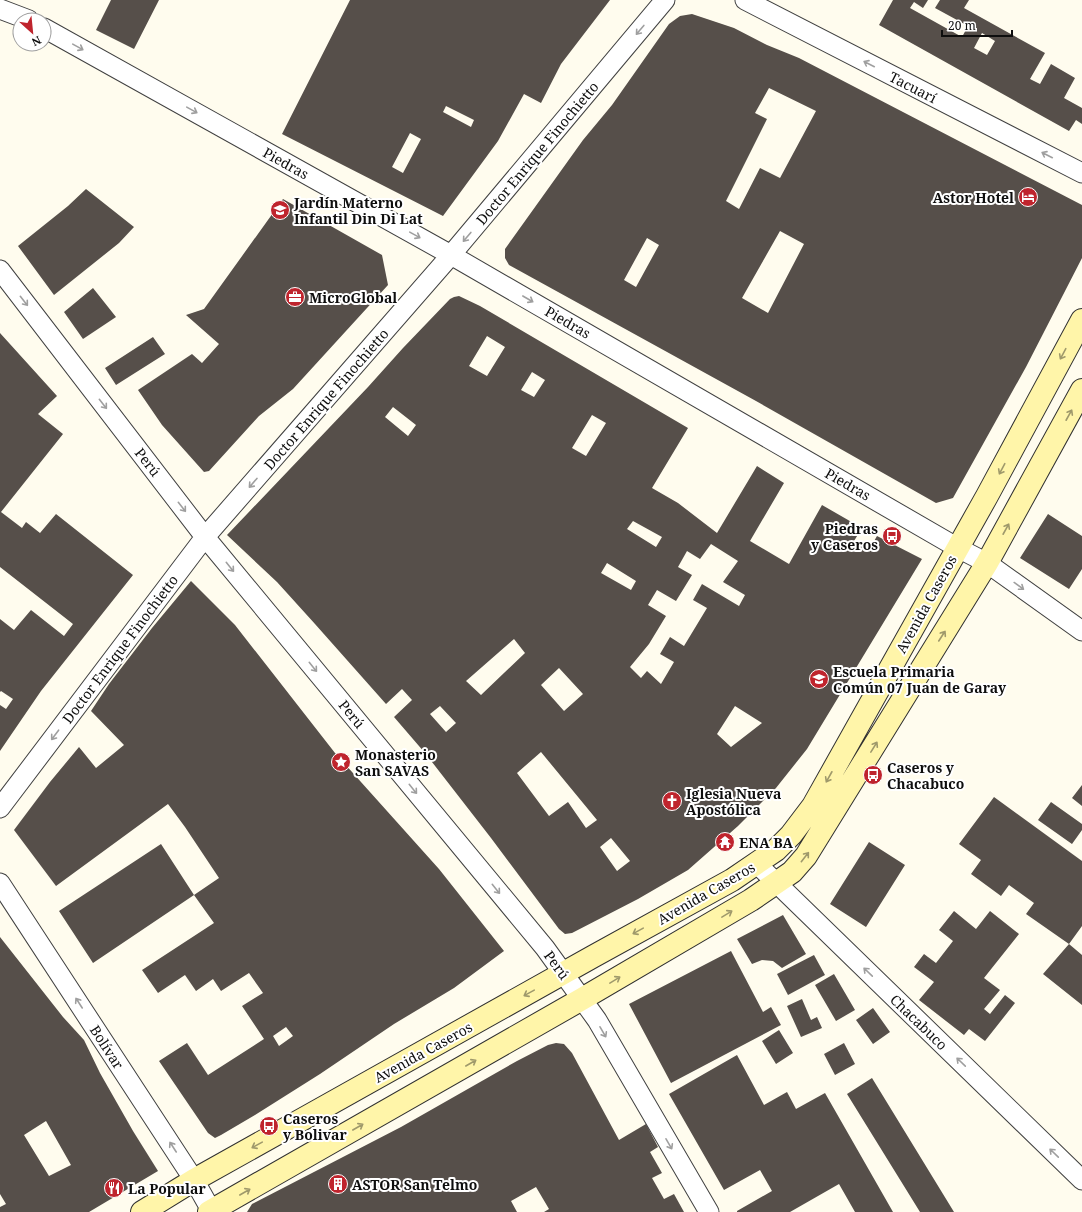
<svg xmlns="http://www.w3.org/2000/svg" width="1082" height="1212" font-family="'Noto Serif',serif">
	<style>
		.building { fill: #564f4a; fill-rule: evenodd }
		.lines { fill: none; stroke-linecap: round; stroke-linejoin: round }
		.street-casing { stroke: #414141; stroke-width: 21 }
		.secondary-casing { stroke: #303030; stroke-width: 24 }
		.street { stroke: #fff; stroke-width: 19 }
		.secondary { stroke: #fff5a9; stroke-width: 22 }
		.oneway { stroke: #9f9f9f }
		.oneway2 { stroke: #9f996b }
		.labels { text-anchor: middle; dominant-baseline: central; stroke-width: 4; stroke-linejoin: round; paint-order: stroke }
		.street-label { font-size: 14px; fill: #0e0e0e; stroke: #fff }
		.poi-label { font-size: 14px; font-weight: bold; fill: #0e0e0e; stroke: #fff; text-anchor: start }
	</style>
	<rect width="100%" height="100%" fill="#fffcee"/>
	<path class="building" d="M 111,0 L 159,0 L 134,49 L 96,30 Z
		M 350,0 L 610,0 L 561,64 L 541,103 L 524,94 L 498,141 L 443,216 L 282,134 ZM 446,106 L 474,120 L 471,127 L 443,112 ZM 410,133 L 421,139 L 403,173 L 392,167 Z
		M 893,0 L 928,0 L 923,8 L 914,2 L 910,8 L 962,37 L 968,26 L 935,8 L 940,0 L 969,0 L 964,8 L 1045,53 L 1030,79 L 1040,84 L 1051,64 L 1075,78 L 1064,98 L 1082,108 L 1082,124 L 1076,120 L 1069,131 L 879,25 ZM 982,33 L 995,41 L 987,55 L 974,48 Z
		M 692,14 L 734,28 L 767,45 L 799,58 L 1082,205 L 1082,258 L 1026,367 L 953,498 L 936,503 L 756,401 L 509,265 L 505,258 L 505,249 L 583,140 L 612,105 L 669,24 L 680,16 ZM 769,88 L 816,111 L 780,178 L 760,168 L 739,209 L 726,201 L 767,119 L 755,113 ZM 780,231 L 804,244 L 768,313 L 742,298 ZM 647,238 L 659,245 L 636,287 L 624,280 Z
		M 86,189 L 134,227 L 119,243 L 54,295 L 18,246 L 68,206 Z
		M 283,199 L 382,255 L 388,285 L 293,389 L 259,416 L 209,471 L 204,472 L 162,425 L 138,390 L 192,354 L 202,363 L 219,344 L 186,315 L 204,309 Z
		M 93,288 L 116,317 L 83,339 L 64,312 Z
		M 459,296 L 480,306 L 688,428 L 652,488 L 678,503 L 717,533 L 757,466 L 784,483 L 750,541 L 789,564 L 822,505 L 862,528 L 854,541 L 869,550 L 877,536 L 922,559 L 807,749 L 776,788 L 738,826 L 688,870 L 638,899 L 572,933 L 565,934 L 559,929 L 491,838 L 425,753 L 394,717 L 412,700 L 402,689 L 386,704 L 315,624 L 277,582 L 227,535 L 368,387 L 403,348 L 450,299 L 454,297 ZM 487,336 L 505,347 L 487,376 L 469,366 ZM 532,372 L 545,380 L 534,397 L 521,390 ZM 393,407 L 416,425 L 408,436 L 385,417 ZM 592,415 L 606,423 L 586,456 L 572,448 ZM 633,521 L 662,537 L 656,547 L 627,529 ZM 711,544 L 738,561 L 723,582 L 745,595 L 739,606 L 702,584 L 693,600 L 707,608 L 684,646 L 670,637 L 660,654 L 674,662 L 661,684 L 647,671 L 641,678 L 630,667 L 649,644 L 666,616 L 648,605 L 657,590 L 676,601 L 692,575 L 678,567 L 687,551 L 700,559 ZM 607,563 L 636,581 L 631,590 L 601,573 ZM 514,639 L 525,653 L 481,695 L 466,681 ZM 559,668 L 583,694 L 564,711 L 541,685 ZM 440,706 L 456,723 L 446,732 L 430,714 ZM 735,706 L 762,723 L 731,747 L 717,734 ZM 541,752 L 597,820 L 586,828 L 568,802 L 549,816 L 517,773 ZM 611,838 L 630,861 L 617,871 L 600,847 Z
		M 0,333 L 57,396 L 38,414 L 63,434 L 1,512 L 22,528 L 26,522 L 40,533 L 56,514 L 133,575 L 41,691 L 0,751 L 0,705 L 6,709 L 13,699 L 1,691 L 0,692 L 0,619 L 14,630 L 31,610 L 64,636 L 73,624 L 0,567 Z
		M 153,337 L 165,354 L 116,385 L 105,368 Z
		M 1048,514 L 1082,536 L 1082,569 L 1069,589 L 1020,558 Z
		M 191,581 L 235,625 L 335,753 L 439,869 L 504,951 L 454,988 L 394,1024 L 320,1074 L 255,1115 L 221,1135 L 215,1138 L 208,1133 L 159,1061 L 187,1043 L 208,1075 L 264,1039 L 242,1006 L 263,993 L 249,973 L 221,991 L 213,979 L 196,991 L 185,975 L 158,993 L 142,970 L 214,923 L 194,895 L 219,878 L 185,827 L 168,804 L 56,886 L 14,830 L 50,782 L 79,747 L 96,768 L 124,745 L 91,711 L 109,684 L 152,628 ZM 286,1027 L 293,1036 L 279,1046 L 273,1036 Z
		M 1082,785 L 1082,806 L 1072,798 Z
		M 994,797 L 1082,861 L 1082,926 L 1069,944 L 1026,914 L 1034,903 L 1009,885 L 1001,896 L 971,874 L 981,860 L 959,844 Z
		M 1051,802 L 1082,824 L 1082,830 L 1072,844 L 1038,820 Z
		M 869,842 L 905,865 L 866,927 L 830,904 Z
		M 161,844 L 194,895 L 93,963 L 59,911 Z
		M 954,911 L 976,929 L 990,911 L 1019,934 L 984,978 L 1000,990 L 984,1009 L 990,1014 L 1005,995 L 1015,1003 L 985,1041 L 969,1029 L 964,1035 L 919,1000 L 934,982 L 914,967 L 924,954 L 936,963 L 953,941 L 939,930 Z
		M 783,915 L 806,954 L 782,968 L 773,961 L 762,960 L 752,964 L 737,939 Z
		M 0,937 L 63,1017 L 84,1040 L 100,1073 L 133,1131 L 158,1171 L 89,1212 L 0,1212 L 0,1207 L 6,1204 L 0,1194 ZM 46,1121 L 71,1165 L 49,1176 L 24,1135 Z
		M 1069,944 L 1082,955 L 1082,1005 L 1043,974 Z
		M 731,951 L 763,1012 L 771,1007 L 781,1025 L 671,1083 L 629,1004 Z
		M 814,955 L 825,975 L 788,995 L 777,974 Z
		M 834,974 L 855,1010 L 836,1021 L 815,985 Z
		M 802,999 L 811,1020 L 817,1017 L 822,1028 L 801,1037 L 787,1006 Z
		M 873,1008 L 890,1032 L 873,1044 L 856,1020 Z
		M 779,1030 L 793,1053 L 776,1064 L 762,1041 Z
		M 556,1043 L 564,1044 L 572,1053 L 619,1140 L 646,1124 L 658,1147 L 650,1152 L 662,1173 L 652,1178 L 664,1199 L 674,1194 L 684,1212 L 544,1212 L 549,1209 L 536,1187 L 511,1201 L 517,1212 L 247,1212 L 252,1204 L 401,1127 L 517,1061 L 548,1045 Z
		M 844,1043 L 855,1064 L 835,1075 L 824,1054 Z
		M 737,1055 L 764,1105 L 787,1092 L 796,1109 L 825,1093 L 893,1212 L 855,1212 L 839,1184 L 790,1212 L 737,1212 L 737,1211 L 772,1191 L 760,1170 L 724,1190 L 669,1094 Z
		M 872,1078 L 954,1212 L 920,1212 L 847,1094 Z"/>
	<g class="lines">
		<g class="street-casing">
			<path id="street" d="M 745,0 L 1082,173
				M 0,9 L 29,20
				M 44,28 L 451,255 L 958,548 L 987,563 L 1082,631
				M 0,270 L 205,537 L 545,948 L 597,1020 L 709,1212
				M 0,808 L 205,537 L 451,255 L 665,0
				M 757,864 L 1082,1180
				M 0,883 L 194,1180 L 212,1212"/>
		</g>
		<g class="secondary-casing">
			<path id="secondary" d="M 142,1212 L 194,1180 L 594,956 L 732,880 L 776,850 L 791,835 L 813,806 L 987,496 L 1082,320
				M 209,1212 L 582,999 L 751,900 L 792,872 L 806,856 L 987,563 L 1082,390"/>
		</g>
		<use href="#street" class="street"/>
		<use href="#secondary" class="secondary"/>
	</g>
	<defs><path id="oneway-shaft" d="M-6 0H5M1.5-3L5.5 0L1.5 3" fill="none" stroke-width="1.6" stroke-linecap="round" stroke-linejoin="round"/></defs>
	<g class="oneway">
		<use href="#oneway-shaft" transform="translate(640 30) rotate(130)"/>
		<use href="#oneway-shaft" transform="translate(78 47) rotate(29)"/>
		<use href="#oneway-shaft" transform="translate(869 64) rotate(-153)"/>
		<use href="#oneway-shaft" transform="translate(192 110) rotate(29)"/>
		<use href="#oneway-shaft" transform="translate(1047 155) rotate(-153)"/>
		<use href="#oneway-shaft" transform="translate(415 235) rotate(29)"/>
		<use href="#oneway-shaft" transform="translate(467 237) rotate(130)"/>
		<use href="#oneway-shaft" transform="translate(528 299) rotate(30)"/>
		<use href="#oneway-shaft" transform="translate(24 301) rotate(52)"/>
		<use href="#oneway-shaft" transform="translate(103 404) rotate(52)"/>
		<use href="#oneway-shaft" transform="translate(253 483) rotate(131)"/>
		<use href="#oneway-shaft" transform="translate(182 507) rotate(52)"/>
		<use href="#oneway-shaft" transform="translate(230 567) rotate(51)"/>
		<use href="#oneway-shaft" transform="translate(1019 586) rotate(36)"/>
		<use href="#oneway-shaft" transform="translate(313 667) rotate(51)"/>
		<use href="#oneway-shaft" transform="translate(55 735) rotate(127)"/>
		<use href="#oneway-shaft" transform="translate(413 789) rotate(51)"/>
		<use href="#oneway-shaft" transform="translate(496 889) rotate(51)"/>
		<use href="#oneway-shaft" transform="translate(868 972) rotate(-136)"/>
		<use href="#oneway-shaft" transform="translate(79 1003) rotate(-123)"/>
		<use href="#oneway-shaft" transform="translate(603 1032) rotate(60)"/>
		<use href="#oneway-shaft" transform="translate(961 1062) rotate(-136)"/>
		<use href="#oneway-shaft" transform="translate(669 1144) rotate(60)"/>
		<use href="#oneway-shaft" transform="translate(173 1147) rotate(-123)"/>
		<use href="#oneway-shaft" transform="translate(1054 1153) rotate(-136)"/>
	</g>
	<g class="oneway2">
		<use href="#oneway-shaft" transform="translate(1063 354) rotate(118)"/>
		<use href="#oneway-shaft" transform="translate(1069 415) rotate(-61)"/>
		<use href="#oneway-shaft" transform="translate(1002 469) rotate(118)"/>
		<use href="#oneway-shaft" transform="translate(1006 529) rotate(-61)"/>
		<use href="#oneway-shaft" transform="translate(942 636) rotate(-57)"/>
		<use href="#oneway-shaft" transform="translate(874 747) rotate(-58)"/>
		<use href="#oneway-shaft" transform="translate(829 777) rotate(119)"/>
		<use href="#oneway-shaft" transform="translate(805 857) rotate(-52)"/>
		<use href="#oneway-shaft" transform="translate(727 914) rotate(-31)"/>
		<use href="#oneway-shaft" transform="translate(638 931) rotate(151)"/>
		<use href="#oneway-shaft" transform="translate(615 980) rotate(-31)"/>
		<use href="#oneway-shaft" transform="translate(529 993) rotate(151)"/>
		<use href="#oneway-shaft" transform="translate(471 1063) rotate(-30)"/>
		<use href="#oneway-shaft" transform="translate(358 1127) rotate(-30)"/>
		<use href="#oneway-shaft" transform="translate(257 1145) rotate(151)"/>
		<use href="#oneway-shaft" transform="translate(245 1192) rotate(-30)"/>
	</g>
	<defs>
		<g id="hotel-disc" transform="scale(1)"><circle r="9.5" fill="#bf242d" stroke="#fff"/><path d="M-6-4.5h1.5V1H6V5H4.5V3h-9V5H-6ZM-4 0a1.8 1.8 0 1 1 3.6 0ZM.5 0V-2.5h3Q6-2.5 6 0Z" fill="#fff"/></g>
		<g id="school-disc" transform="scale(1)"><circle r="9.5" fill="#bf242d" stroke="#fff"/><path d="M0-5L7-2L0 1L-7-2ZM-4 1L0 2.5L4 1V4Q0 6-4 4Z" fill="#fff"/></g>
		<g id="office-disc" transform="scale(1)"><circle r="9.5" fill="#bf242d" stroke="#fff"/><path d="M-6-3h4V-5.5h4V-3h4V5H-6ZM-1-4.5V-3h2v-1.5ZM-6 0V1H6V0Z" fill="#fff"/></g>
		<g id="bus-disc" transform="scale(1)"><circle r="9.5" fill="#bf242d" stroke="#fff"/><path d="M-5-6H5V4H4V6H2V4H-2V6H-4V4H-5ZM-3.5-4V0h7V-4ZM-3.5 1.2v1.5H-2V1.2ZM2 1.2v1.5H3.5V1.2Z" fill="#fff"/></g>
		<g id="sight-disc" transform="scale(1)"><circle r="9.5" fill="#bf242d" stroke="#fff"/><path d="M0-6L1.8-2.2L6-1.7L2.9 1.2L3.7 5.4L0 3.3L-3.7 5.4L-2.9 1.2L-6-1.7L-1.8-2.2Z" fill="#fff"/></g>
		<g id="church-disc" transform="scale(1)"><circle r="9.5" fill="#bf242d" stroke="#fff"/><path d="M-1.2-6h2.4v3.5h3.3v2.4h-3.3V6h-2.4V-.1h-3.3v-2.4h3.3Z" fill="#fff"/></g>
		<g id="temple-disc" transform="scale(1)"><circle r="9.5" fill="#bf242d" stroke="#fff"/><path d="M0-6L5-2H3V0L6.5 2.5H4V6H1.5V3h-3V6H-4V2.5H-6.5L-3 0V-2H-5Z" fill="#fff"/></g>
		<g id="building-disc" transform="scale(1)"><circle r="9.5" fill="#bf242d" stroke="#fff"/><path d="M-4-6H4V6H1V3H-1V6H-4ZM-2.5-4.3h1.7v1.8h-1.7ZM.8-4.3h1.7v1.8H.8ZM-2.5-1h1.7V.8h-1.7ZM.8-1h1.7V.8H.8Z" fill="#fff"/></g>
		<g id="restaurant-disc" transform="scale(1)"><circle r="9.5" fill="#bf242d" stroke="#fff"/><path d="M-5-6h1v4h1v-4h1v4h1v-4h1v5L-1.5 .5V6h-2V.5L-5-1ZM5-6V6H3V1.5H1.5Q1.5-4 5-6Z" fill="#fff"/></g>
	</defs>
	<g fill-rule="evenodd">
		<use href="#hotel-disc" x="1028" y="197"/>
		<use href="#school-disc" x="280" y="210"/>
		<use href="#office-disc" x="295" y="297"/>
		<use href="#bus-disc" x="892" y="536"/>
		<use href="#school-disc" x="819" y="679"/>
		<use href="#sight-disc" x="341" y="762"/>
		<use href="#bus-disc" x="873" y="775"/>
		<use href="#church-disc" x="672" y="801"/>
		<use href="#temple-disc" x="725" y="842"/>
		<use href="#bus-disc" x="269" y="1126"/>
		<use href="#building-disc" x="338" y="1184"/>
		<use href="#restaurant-disc" x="114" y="1188"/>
	</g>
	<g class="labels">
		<g class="street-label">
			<text transform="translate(913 87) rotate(27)">Tacuarí</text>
			<text transform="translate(537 153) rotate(-50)">Doctor Enrique Finochietto</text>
			<text transform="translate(286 163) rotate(29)">Piedras</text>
			<text transform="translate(568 322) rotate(30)">Piedras</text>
			<text transform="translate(326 399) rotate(-49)">Doctor Enrique Finochietto</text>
			<text transform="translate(148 462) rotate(52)">Perú</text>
			<text transform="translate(848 484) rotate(30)">Piedras</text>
			<text transform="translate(926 604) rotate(-61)">Avenida Caseros</text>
			<text transform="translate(120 649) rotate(-53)">Doctor Enrique Finochietto</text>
			<text transform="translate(352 714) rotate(51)">Perú</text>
			<text transform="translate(706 893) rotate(-30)">Avenida Caseros</text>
			<text transform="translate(557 965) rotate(54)">Perú</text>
			<text transform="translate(919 1022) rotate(44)">Chacabuco</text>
			<text transform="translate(107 1047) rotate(57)">Bolívar</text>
			<text transform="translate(423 1052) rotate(-29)">Avenida Caseros</text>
		</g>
		<g class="poi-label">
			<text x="1014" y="197" text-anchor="end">Astor Hotel</text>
			<text x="294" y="202">Jardín Materno<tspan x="294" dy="16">Infantil Din Di Lat</tspan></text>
			<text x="309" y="297">MicroGlobal</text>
			<text x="878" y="528" text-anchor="end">Piedras<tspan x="878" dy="16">y Caseros</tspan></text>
			<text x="833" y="671">Escuela Primaria<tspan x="833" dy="16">Común 07 Juan de Garay</tspan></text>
			<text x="355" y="754">Monasterio<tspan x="355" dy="16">San SAVAS</tspan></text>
			<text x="887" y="767">Caseros y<tspan x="887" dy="16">Chacabuco</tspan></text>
			<text x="686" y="793">Iglesia Nueva<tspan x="686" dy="16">Apostólica</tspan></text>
			<text x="739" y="842">ENA BA</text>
			<text x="283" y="1118">Caseros<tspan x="283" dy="16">y Bolivar</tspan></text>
			<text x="352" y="1184">ASTOR San Telmo</text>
			<text x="128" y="1188">La Popular</text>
		</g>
	</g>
	<g transform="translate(32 32) rotate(153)"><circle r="19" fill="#ffffff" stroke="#9f9f9f"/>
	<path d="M0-3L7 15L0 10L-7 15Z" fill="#bf242d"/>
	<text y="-6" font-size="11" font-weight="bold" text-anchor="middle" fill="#0e0e0e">N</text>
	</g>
	<path d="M942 30v6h70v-6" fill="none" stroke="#0e0e0e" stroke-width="2"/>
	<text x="948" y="30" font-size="12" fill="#0e0e0e" stroke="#ffffff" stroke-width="3" paint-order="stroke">20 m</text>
</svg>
